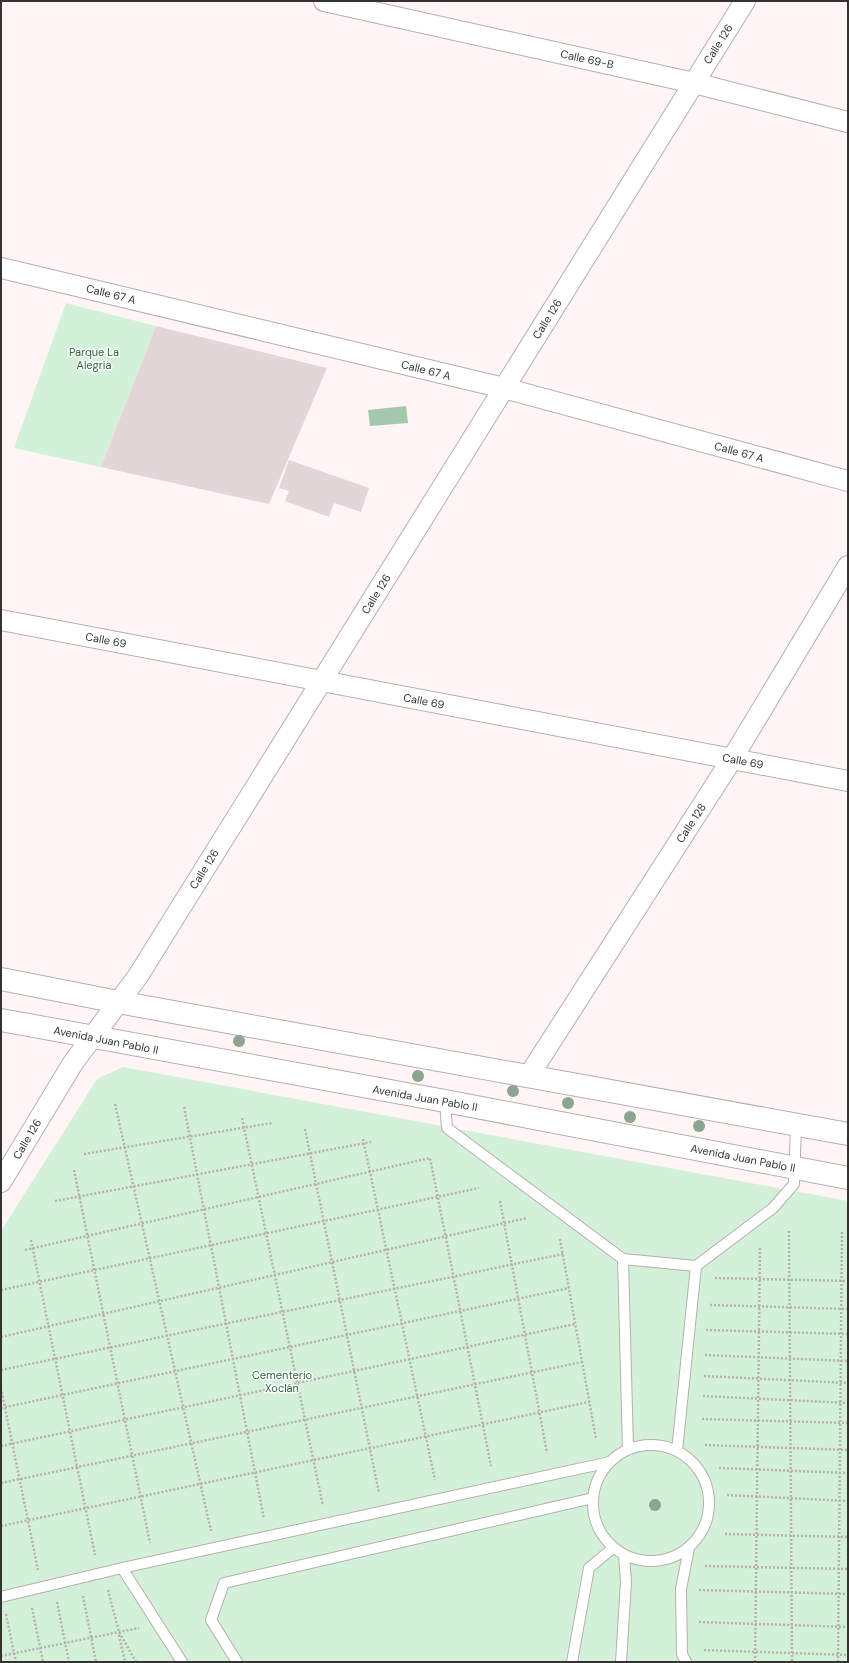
<svg xmlns="http://www.w3.org/2000/svg" width="849" height="1663" font-family="'DM Sans',sans-serif">
	<style>
		.green { fill: #d3f1d9 }
		.water { fill: #a5c7ac }
		.building { fill: #e2d7d6 }
		.lines { fill: none; stroke-linecap: round; stroke-linejoin: round }
		.lane-casing { stroke: #b8aead; stroke-width: 12 }
		.street-casing { stroke: #b8aead; stroke-width: 22 }
		.secondary-casing { stroke: #b8aead; stroke-width: 24 }
		.path { stroke: #b7b0af; stroke-width: 2.5; stroke-dasharray: 2 2; stroke-linecap: butt }
		.lane { stroke: #fff; stroke-width: 10 }
		.street { stroke: #fff; stroke-width: 20 }
		.secondary { stroke: #fff; stroke-width: 22 }
		.tree { fill: #8ca590 }
		.labels { text-anchor: middle; dominant-baseline: central; stroke-width: 3; stroke-linejoin: round; paint-order: stroke }
		.street-label { font-size: 11px; fill: #363231; stroke: #fff }
		.park-label { font-size: 11px; fill: #2f633e; stroke: #fff }
	</style>
	<rect width="100%" height="100%" fill="#fef5f4"/>
	<path class="green" d="M 66,303 L 156,326 L 101,467 L 14,448 Z
		M 123,1067 L 848,1201 L 848,1662 L 1,1662 L 1,1231 L 97,1079 Z"/>
	<path class="water" d="M 406,406 L 408,423 L 370,426 L 368,410 Z"/>
	<path class="building" d="M 156,326 L 327,368 L 269,504 L 101,467 Z
		M 289,460 L 369,488 L 361,512 L 334,503 L 329,517 L 285,501 L 289,491 L 279,488 Z"/>
	<g class="lines">
		<g class="lane-casing">
			<path id="lane" d="M 445,1101 L 447,1128 L 623,1259 L 628,1449
				M 623,1259 L 696,1266
				M593 1503a58 58 0 1 1 116 0a58 58 0 1 1-116 0Z
				M 677,1451 L 696,1266 L 773,1208 L 794,1184 L 796,1125
				M 122,1568 L 182,1662
				M 1,1597 L 122,1568 L 610,1462
				M 237,1662 L 211,1620 L 224,1583 L 593,1498
				M 572,1662 L 589,1568 L 613,1548
				M 621,1662 L 626,1582 L 624,1555
				M 686,1662 L 682,1654 L 681,1589 L 689,1548"/>
		</g>
		<g class="street-casing">
			<path id="street" d="M 324,1 L 694,83 L 848,122
				M 1,268 L 504,388 L 848,481
				M 1,620 L 848,781
				M 528,1077 L 732,759 L 848,566
				M 1,1182 L 73,1063 L 138,976 L 745,1"/>
		</g>
		<g class="secondary-casing">
			<path id="secondary" d="M 1,979 L 118,1002 L 848,1134
				M 1,1020 L 445,1101 L 848,1178"/>
		</g>
		<path class="path" d="M 115,1104 L 211,1531
			M 184,1107 L 264,1519
			M 242,1118 L 323,1506
			M 305,1129 L 379,1493
			M 363,1139 L 435,1480
			M 84,1154 L 272,1123
			M 74,1170 L 150,1543
			M 55,1201 L 371,1142
			M 500,1201 L 547,1453
			M 789,1231 L 792,1662
			M 560,1239 L 596,1439
			M 31,1240 L 95,1555
			M 25,1250 L 430,1158 L 491,1466
			M 715,1278 L 848,1281
			M 1,1290 L 479,1188
			M 710,1305 L 848,1309
			M 706,1330 L 848,1334
			M 1,1337 L 527,1218
			M 705,1355 L 848,1361
			M 1,1370 L 563,1254
			M 704,1376 L 848,1383
			M 1,1388 L 38,1570
			M 703,1396 L 848,1403
			M 1,1408 L 569,1288
			M 702,1419 L 848,1423
			M 705,1445 L 848,1450
			M 1,1446 L 575,1324
			M 719,1468 L 848,1473
			M 1,1483 L 582,1362
			M 727,1495 L 848,1501
			M 1,1526 L 589,1402
			M 725,1534 L 848,1537
			M 705,1566 L 848,1569
			M 108,1590 L 119,1632 L 136,1662
			M 699,1590 L 848,1594
			M 83,1596 L 96,1662
			M 57,1602 L 69,1662
			M 32,1608 L 43,1662
			M 6,1614 L 16,1662
			M 699,1622 L 848,1627
			M 119,1635 L 125,1662
			M 704,1650 L 848,1655
			M 1,1656 L 139,1628
			M 755,1662 L 760,1246
			M 838,1662 L 842,1230"/>
		<use href="#lane" class="lane"/>
		<use href="#street" class="street"/>
		<use href="#secondary" class="secondary"/>
	</g>
	<g class="tree">
		<circle cx="239" cy="1041" r="6"/>
		<circle cx="418" cy="1076" r="6"/>
		<circle cx="513" cy="1091" r="6"/>
		<circle cx="568" cy="1103" r="6"/>
		<circle cx="630" cy="1117" r="6"/>
		<circle cx="699" cy="1126" r="6"/>
		<circle cx="655" cy="1505" r="6"/>
	</g>
	<g class="labels">
		<g class="street-label">
			<text transform="translate(718 44) rotate(-58)">Calle 126</text>
			<text transform="translate(587 59) rotate(12)">Calle 69-B</text>
			<text transform="translate(111 294) rotate(14)">Calle 67 A</text>
			<text transform="translate(547 319) rotate(-58)">Calle 126</text>
			<text transform="translate(426 370) rotate(14)">Calle 67 A</text>
			<text transform="translate(739 452) rotate(15)">Calle 67 A</text>
			<text transform="translate(376 594) rotate(-58)">Calle 126</text>
			<text transform="translate(106 640) rotate(11)">Calle 69</text>
			<text transform="translate(424 701) rotate(11)">Calle 69</text>
			<text transform="translate(743 761) rotate(11)">Calle 69</text>
			<text transform="translate(691 823) rotate(-57)">Calle 128</text>
			<text transform="translate(204 869) rotate(-58)">Calle 126</text>
			<text transform="translate(106 1040) rotate(11)">Avenida Juan Pablo II</text>
			<text transform="translate(425 1098) rotate(10)">Avenida Juan Pablo II</text>
			<text transform="translate(27 1139) rotate(-59)">Calle 126</text>
			<text transform="translate(743 1158) rotate(11)">Avenida Juan Pablo II</text>
		</g>
		<g class="park-label">
			<text x="94" y="352">Parque La<tspan x="94" dy="13">Alegria</tspan></text>
			<text x="282" y="1375">Cementerio<tspan x="282" dy="13">Xoclán</tspan></text>
		</g>
	</g>
	<rect width="849" height="1663" fill="none" stroke="#363231" stroke-width="4"/>
</svg>
